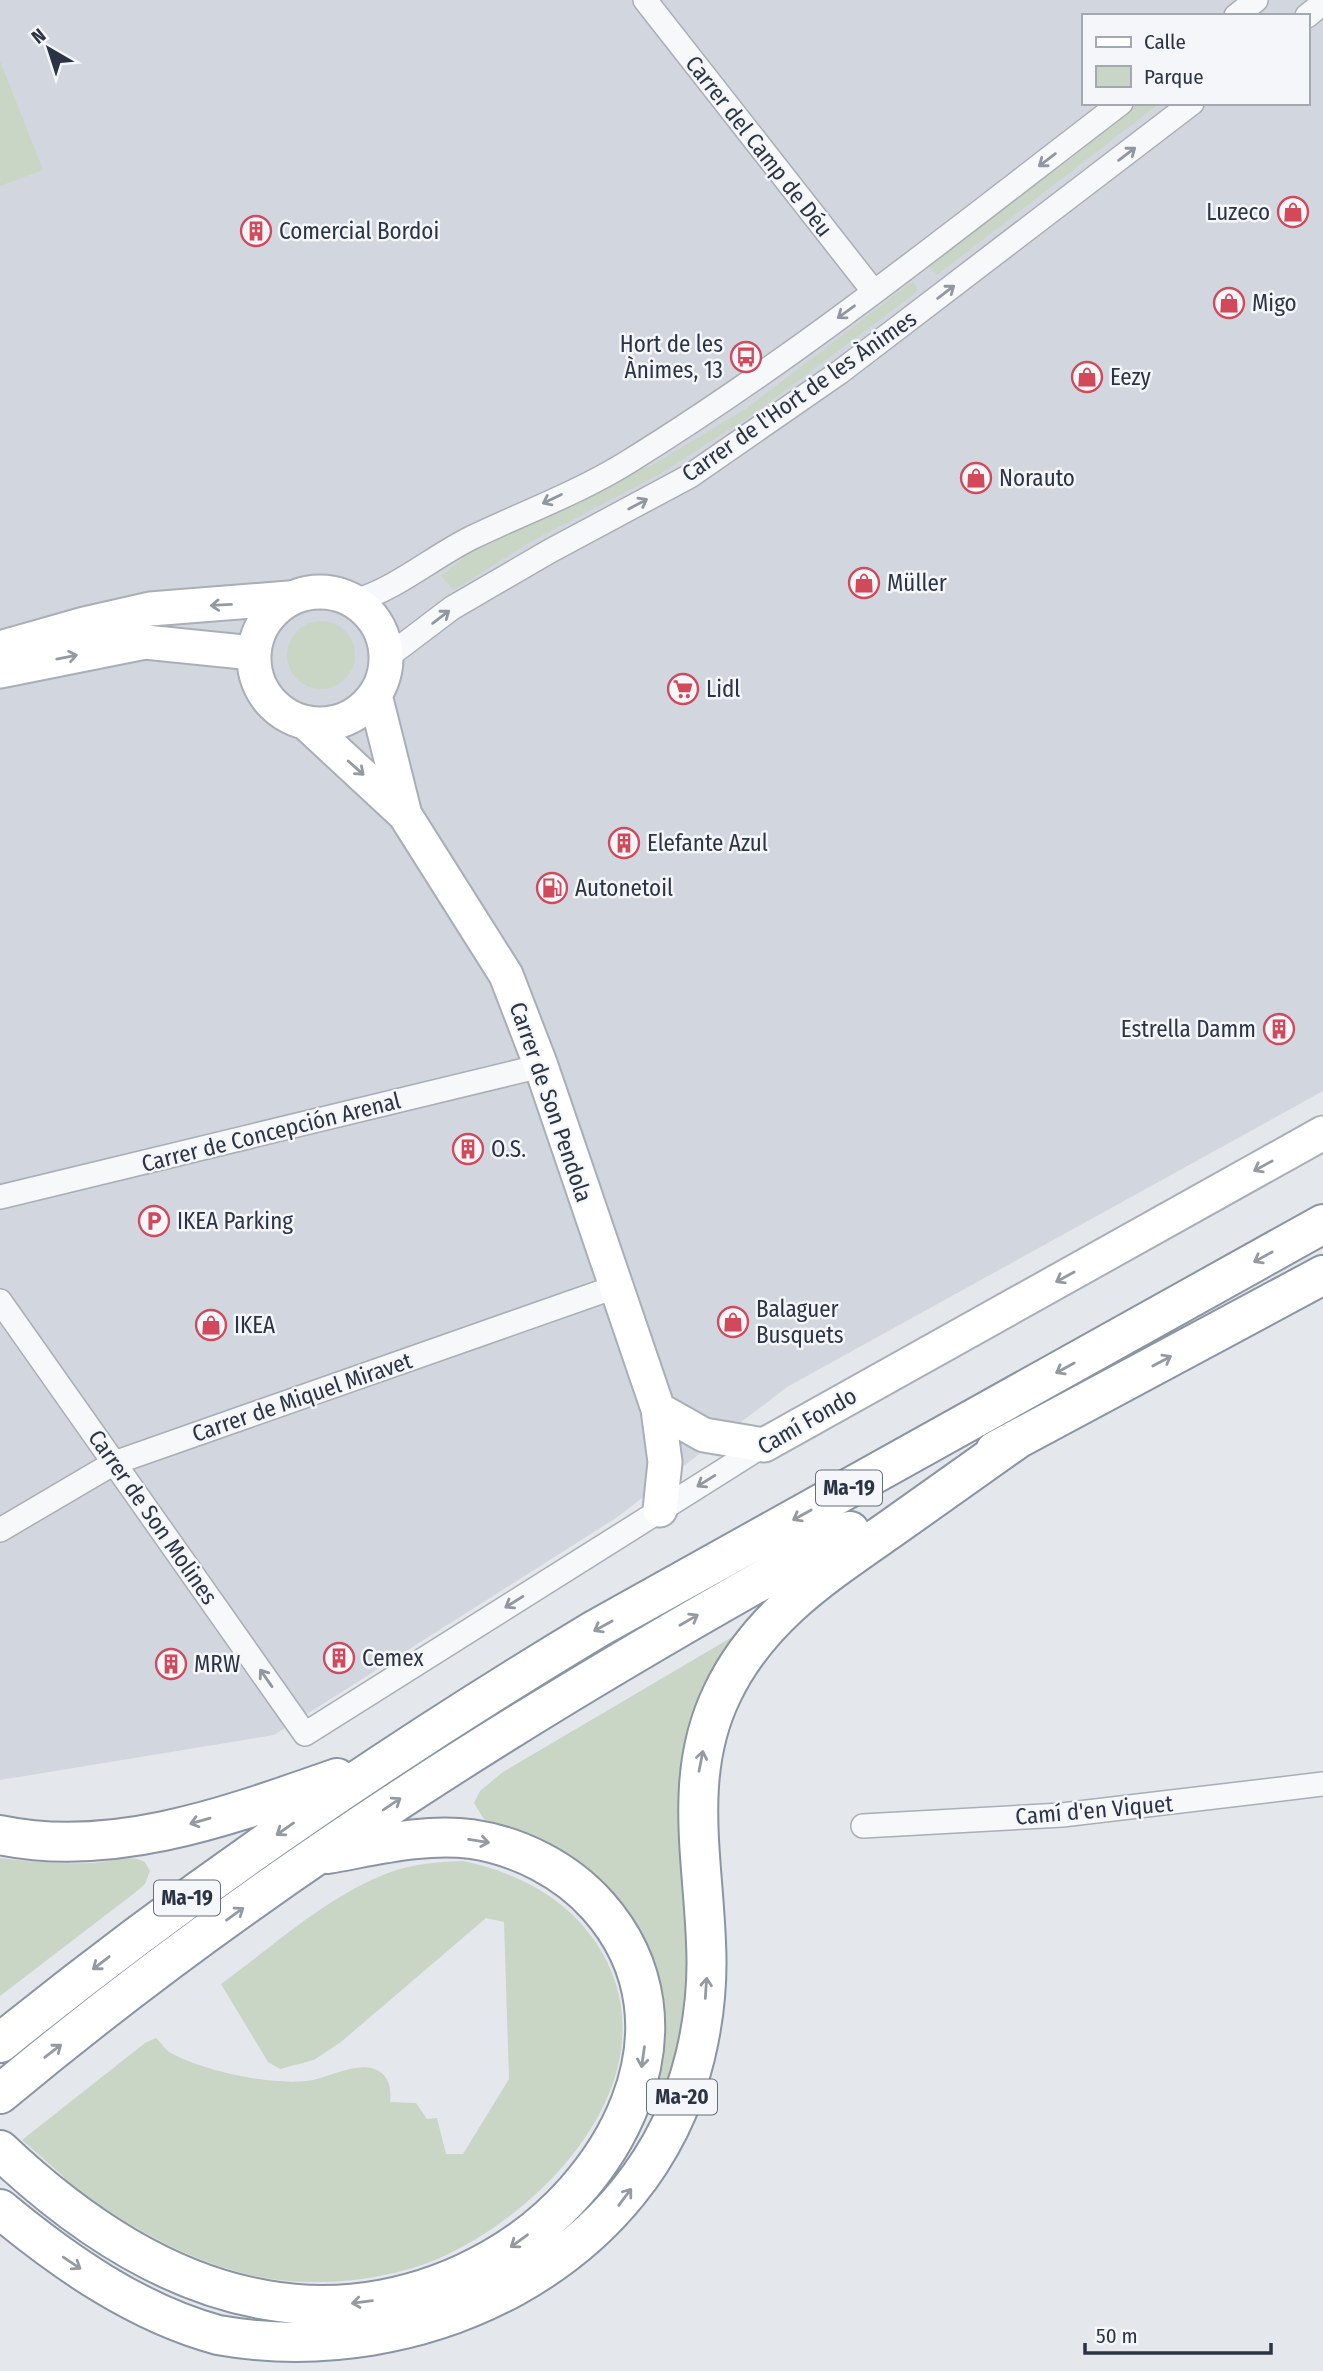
<svg xmlns="http://www.w3.org/2000/svg" width="1323" height="2371" font-family="'Fira Sans Condensed',sans-serif">
	<style>
		.built { fill: #d2d6de; fill-rule: evenodd }
		.green { fill: #c9d6c5 }
		.lines { fill: none; stroke-linecap: round; stroke-linejoin: round }
		.street-casing { stroke: #a9aeb7; stroke-width: 26 }
		.secondary-casing { stroke: #a9aeb7; stroke-width: 37 }
		.highway-casing { stroke: #8b94a3; stroke-width: 42 }
		.street { stroke: #f7f8fa; stroke-width: 23 }
		.secondary { stroke: #fff; stroke-width: 33 }
		.highway { stroke: #fff; stroke-width: 38 }
		.oneway { stroke: #9196a0 }
		.oneway2 { stroke: #959aa2 }
		.labels { text-anchor: middle; dominant-baseline: central; stroke-width: 5; stroke-linejoin: round; paint-order: stroke }
		.shield { fill: #f4f6f9; stroke: #676e7b; stroke-width: 2 }
		.shield-label { font-size: 21px; font-weight: bold; fill: #2b3445 }
		.street-label { font-size: 23px; fill: #2b3445; stroke: #f4f6f9 }
		.poi-label { font-size: 23px; fill: #2b3445; stroke: #f4f6f9; text-anchor: start }
	</style>
	<rect width="100%" height="100%" fill="#e4e7ec"/>
	<path class="built" d="M 0,0 L 1323,0 L 1323,1091 L 787,1387 L 616,1518 L 274,1735 L 0,1780 ZM 1083,16 L 1307,16 L 1307,103 L 1083,103 Z"/>
	<path class="green" d="M 0,61 L 43,170 L 0,186 Z
		M 1139,103 L 1160,103 L 937,275 L 927,263 Z
		M 913,281 L 918,291 L 755,413 L 660,474 L 530,542 L 454,590 L 441,576 L 480,544 L 532,516 L 654,464 L 747,408 Z
		M287 655a34 34 0 1 1 68 0a34 34 0 1 1-68 0Z
		M 739,1633 L 691,1948 L 683,2036 L 657,2116 L 646,2111 L 663,2010 L 648,1950 L 635,1925 L 616,1897 L 597,1878 L 487,1824 L 474,1803 L 480,1791 L 503,1772 Z
		M 0,1858 C 30,1862 59,1864 90,1863 C 108,1863 128,1853 145,1862 L 150,1871 L 145,1884 L 132,1895 L 0,1996 Z
		M 463,1861 C 515,1872 564,1896 595,1941 C 680,2067 552,2208 440,2258 C 391,2279 332,2286 279,2280 C 199,2270 130,2227 65,2182 L 64,2177 L 22,2140 L 145,2043 L 156,2038 C 161,2042 165,2050 171,2053 C 203,2071 276,2087 313,2080 C 330,2076 354,2064 371,2068 C 388,2072 392,2087 390,2102 L 416,2103 L 427,2119 L 437,2118 L 446,2154 L 463,2154 L 509,2079 L 504,1922 L 486,1918 L 341,2042 L 314,2060 L 280,2069 L 268,2062 L 221,1984 C 272,1947 324,1899 383,1875 C 409,1864 436,1862 463,1861 Z"/>
	<g class="lines">
		<g class="street-casing">
			<path id="street" d="M 645,0 L 874,292
				M 1236,16 L 1256,0
				M 1307,16 L 1323,3
				M 355,601 C 398,588 431,558 471,538 C 523,513 580,492 628,462 C 801,355 960,226 1121,103
				M 386,658 L 452,608 L 550,551 L 690,476 L 840,372 L 1192,103
				M 0,1197 L 541,1066
				M 0,1301 L 305,1734 L 764,1445
				M 0,1530 L 114,1463 L 615,1287
				M 863,1826 L 1062,1815 L 1323,1784"/>
		</g>
		<g class="secondary-casing">
			<path id="secondary" d="M254 658a66 66 0 1 1 132 0a66 66 0 1 1-132 0Z
				M 0,648 L 84,624 L 150,609 L 289,598
				M 0,671 L 145,642 L 253,653
				M 375,695 L 405,815
				M 306,723 L 405,815 L 506,975 L 541,1066 L 658,1409 L 665,1462 L 660,1510
				M 658,1409 L 704,1435 L 764,1445 L 1323,1133"/>
		</g>
		<g class="highway-casing">
			<path id="highway" d="M 995,1451 L 1323,1275
				M 0,1835 C 114,1859 231,1815 337,1778
				M 0,2043 C 189,1890 388,1754 596,1629 L 1323,1224
				M 0,2094 C 262,1875 552,1695 850,1531
				M 0,2150 C 74,2220 165,2283 266,2300 C 344,2314 424,2298 492,2259 C 613,2191 705,2027 598,1906 C 566,1870 519,1846 471,1839 C 424,1833 374,1846 327,1854
				M 0,2209 C 64,2262 137,2313 218,2335 C 421,2371 645,2263 695,2057 C 704,2020 708,1981 706,1943 C 703,1857 683,1775 722,1694 C 758,1618 823,1576 889,1530 C 931,1500 973,1470 1016,1440"/>
		</g>
		<use href="#street" class="street"/>
		<use href="#secondary" class="secondary"/>
		<use href="#highway" class="highway"/>
	</g>
	<defs><path id="oneway-shaft" d="M-6 0H5M1.5-3L5.5 0L1.5 3" fill="none" stroke-width="1.6" stroke-linecap="round" stroke-linejoin="round" transform="scale(1.75)"/></defs>
	<g class="oneway">
		<use href="#oneway-shaft" transform="translate(1127 154) rotate(-37)"/>
		<use href="#oneway-shaft" transform="translate(1047 160) rotate(143)"/>
		<use href="#oneway-shaft" transform="translate(946 292) rotate(-37)"/>
		<use href="#oneway-shaft" transform="translate(846 312) rotate(144)"/>
		<use href="#oneway-shaft" transform="translate(552 499) rotate(154)"/>
		<use href="#oneway-shaft" transform="translate(638 504) rotate(-28)"/>
		<use href="#oneway-shaft" transform="translate(441 617) rotate(-37)"/>
		<use href="#oneway-shaft" transform="translate(706 1481) rotate(148)"/>
		<use href="#oneway-shaft" transform="translate(514 1602) rotate(148)"/>
		<use href="#oneway-shaft" transform="translate(266 1678) rotate(-125)"/>
	</g>
	<g class="oneway2">
		<use href="#oneway-shaft" transform="translate(221 605) rotate(177)"/>
		<use href="#oneway-shaft" transform="translate(67 657) rotate(-11)"/>
		<use href="#oneway-shaft" transform="translate(356 768) rotate(42)"/>
		<use href="#oneway-shaft" transform="translate(1263 1166) rotate(151)"/>
		<use href="#oneway-shaft" transform="translate(1263 1257) rotate(151)"/>
		<use href="#oneway-shaft" transform="translate(1065 1277) rotate(151)"/>
		<use href="#oneway-shaft" transform="translate(1162 1361) rotate(-28)"/>
		<use href="#oneway-shaft" transform="translate(1065 1368) rotate(151)"/>
		<use href="#oneway-shaft" transform="translate(802 1515) rotate(151)"/>
		<use href="#oneway-shaft" transform="translate(689 1620) rotate(-30)"/>
		<use href="#oneway-shaft" transform="translate(603 1626) rotate(151)"/>
		<use href="#oneway-shaft" transform="translate(701 1761) rotate(-79)"/>
		<use href="#oneway-shaft" transform="translate(392 1804) rotate(-34)"/>
		<use href="#oneway-shaft" transform="translate(200 1821) rotate(164)"/>
		<use href="#oneway-shaft" transform="translate(285 1829) rotate(145)"/>
		<use href="#oneway-shaft" transform="translate(479 1841) rotate(9)"/>
		<use href="#oneway-shaft" transform="translate(235 1914) rotate(-36)"/>
		<use href="#oneway-shaft" transform="translate(101 1963) rotate(142)"/>
		<use href="#oneway-shaft" transform="translate(706 1988) rotate(-86)"/>
		<use href="#oneway-shaft" transform="translate(53 2051) rotate(-38)"/>
		<use href="#oneway-shaft" transform="translate(643 2057) rotate(98)"/>
		<use href="#oneway-shaft" transform="translate(625 2197) rotate(-53)"/>
		<use href="#oneway-shaft" transform="translate(519 2241) rotate(144)"/>
		<use href="#oneway-shaft" transform="translate(72 2263) rotate(34)"/>
		<use href="#oneway-shaft" transform="translate(362 2302) rotate(173)"/>
	</g>
	<defs>
		<g id="shop-ring" transform="scale(1.575)"><circle r="9.5" fill="#f4f6f9" stroke="#d1495b" stroke-width="1.5"/><path d="M-5-2.5h2.3a2.7 3.5 0 0 1 5.4 0H5L5.5 6h-11ZM-1.5-2.5h3a1.5 2.3 0 0 0-3 0Z" fill="#d1495b"/></g>
		<g id="building-ring" transform="scale(1.575)"><circle r="9.5" fill="#f4f6f9" stroke="#d1495b" stroke-width="1.5"/><path d="M-4-6H4V6H1V3H-1V6H-4ZM-2.5-4.3h1.7v1.8h-1.7ZM.8-4.3h1.7v1.8H.8ZM-2.5-1h1.7V.8h-1.7ZM.8-1h1.7V.8H.8Z" fill="#d1495b"/></g>
		<g id="bus-ring" transform="scale(1.575)"><circle r="9.5" fill="#f4f6f9" stroke="#d1495b" stroke-width="1.5"/><path d="M-5-6H5V4H4V6H2V4H-2V6H-4V4H-5ZM-3.5-4V0h7V-4ZM-3.5 1.2v1.5H-2V1.2ZM2 1.2v1.5H3.5V1.2Z" fill="#d1495b"/></g>
		<g id="supermarket-ring" transform="scale(1.575)"><circle r="9.5" fill="#f4f6f9" stroke="#d1495b" stroke-width="1.5"/><path d="M-6-5.5h2.5l.6 2H6L4.5 2H-2.5L-4.4-4H-6ZM-1.5 3.2a1.3 1.3 0 1 0 .1 0ZM3 3.2a1.3 1.3 0 1 0 .1 0Z" fill="#d1495b"/></g>
		<g id="fuel-ring" transform="scale(1.575)"><circle r="9.5" fill="#f4f6f9" stroke="#d1495b" stroke-width="1.5"/><path d="M-5.5-6h7V0h2V4h1.3V-2.5L3-4.5l.8-.8L6-3V5H2.5V1h-1V6h-7ZM-4.2-4.7v3.2H.2V-4.7Z" fill="#d1495b"/></g>
		<g id="parking-ring" transform="scale(1.575)"><circle r="9.5" fill="#f4f6f9" stroke="#d1495b" stroke-width="1.5"/><path d="M-3.5-5.5H1a3.5 3.5 0 0 1 0 7H-1V5.5H-3.5ZM-1-3.4V-.6H.8a1.4 1.4 0 0 0 0-2.8Z" fill="#d1495b"/></g>
	</defs>
	<g fill-rule="evenodd">
		<use href="#shop-ring" x="1293" y="212"/>
		<use href="#building-ring" x="256" y="231"/>
		<use href="#shop-ring" x="1229" y="303"/>
		<use href="#bus-ring" x="746" y="357"/>
		<use href="#shop-ring" x="1087" y="377"/>
		<use href="#shop-ring" x="976" y="478"/>
		<use href="#shop-ring" x="864" y="583"/>
		<use href="#supermarket-ring" x="683" y="689"/>
		<use href="#building-ring" x="624" y="843"/>
		<use href="#fuel-ring" x="552" y="888"/>
		<use href="#building-ring" x="1279" y="1029"/>
		<use href="#building-ring" x="468" y="1149"/>
		<use href="#parking-ring" x="154" y="1221"/>
		<use href="#shop-ring" x="733" y="1322"/>
		<use href="#shop-ring" x="211" y="1325"/>
		<use href="#building-ring" x="339" y="1658"/>
		<use href="#building-ring" x="171" y="1664"/>
	</g>
	<g class="labels">
		<g class="shield">
			<rect x="816" y="1470.5" width="66" height="35" rx="5"/>
			<rect x="154" y="1880.5" width="66" height="35" rx="5"/>
			<rect x="647" y="2079.5" width="70" height="35" rx="5"/>
		</g>
		<g class="shield-label">
			<text x="849" y="1488">Ma-19</text>
			<text x="187" y="1898">Ma-19</text>
			<text x="682" y="2097">Ma-20</text>
		</g>
		<g class="street-label">
			<text transform="translate(759 146) rotate(52)">Carrer del Camp de Déu</text>
			<text transform="translate(799 396) rotate(-35)">Carrer de l'Hort de les Ànimes</text>
			<text transform="translate(551 1102) rotate(71)">Carrer de Son Pendola</text>
			<text transform="translate(271 1132) rotate(-14)">Carrer de Concepción Arenal</text>
			<text transform="translate(302 1397) rotate(-19)">Carrer de Miquel Miravet</text>
			<text transform="translate(807 1421) rotate(-30)">Camí Fondo</text>
			<text transform="translate(153 1517) rotate(55)">Carrer de Son Molines</text>
			<text transform="translate(1094 1810) rotate(-5)">Camí d'en Viquet</text>
		</g>
		<g class="poi-label">
			<text x="1270" y="212" text-anchor="end">Luzeco</text>
			<text x="279" y="231">Comercial Bordoi</text>
			<text x="1252" y="303">Migo</text>
			<text x="723" y="344" text-anchor="end">Hort de les<tspan x="723" dy="26">Ànimes, 13</tspan></text>
			<text x="1110" y="377">Eezy</text>
			<text x="999" y="478">Norauto</text>
			<text x="887" y="583">Müller</text>
			<text x="706" y="689">Lidl</text>
			<text x="647" y="843">Elefante Azul</text>
			<text x="575" y="888">Autonetoil</text>
			<text x="1256" y="1029" text-anchor="end">Estrella Damm</text>
			<text x="491" y="1149">O.S.</text>
			<text x="177" y="1221">IKEA Parking</text>
			<text x="756" y="1309">Balaguer<tspan x="756" dy="26">Busquets</tspan></text>
			<text x="234" y="1325">IKEA</text>
			<text x="362" y="1658">Cemex</text>
			<text x="194" y="1664">MRW</text>
		</g>
	</g>
	<rect x="1082" y="14" width="228" height="91" fill="#f4f6f9" stroke="#a4a8b1" stroke-width="2"/>
	<rect x="1096" y="37" width="35" height="10" fill="#ffffff" stroke="#a4a8b1" stroke-width="2"/>
	<text x="1144" y="49" font-size="21" fill="#2b3445">Calle</text>
	<rect x="1096" y="66" width="35" height="21" fill="#c9d6c5" stroke="#a4a8b1" stroke-width="2"/>
	<text x="1144" y="84" font-size="21" fill="#2b3445">Parque</text>
	<g transform="translate(49 49) rotate(321)" stroke="#f4f6f9" stroke-width="5" paint-order="stroke">
	<path d="M0-5L12 26L0 18L-12 26Z" fill="#2b3445"/>
	<text y="-10" font-size="19" font-weight="bold" text-anchor="middle" fill="#2b3445">N</text>
	</g>
	<path d="M1085 2343v10h186v-10" fill="none" stroke="#2b3445" stroke-width="3.5"/>
	<text x="1096" y="2343" font-size="21" fill="#2b3445" stroke="#f4f6f9" stroke-width="5" paint-order="stroke">50 m</text>
</svg>
